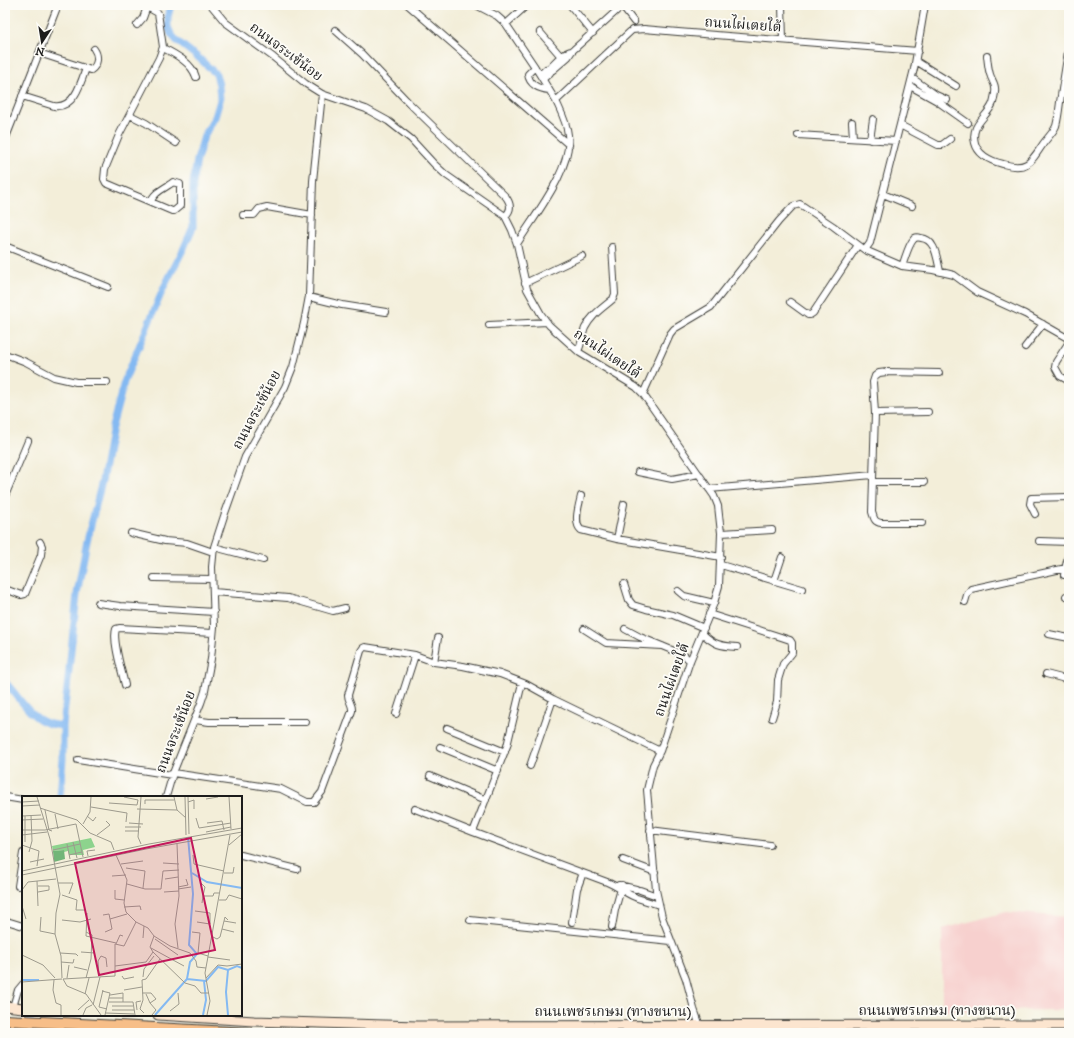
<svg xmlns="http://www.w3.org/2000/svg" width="1074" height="1038" font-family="'IM FELL DW Pica','Noto Serif Thai',serif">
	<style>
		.built { fill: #f7d0ce }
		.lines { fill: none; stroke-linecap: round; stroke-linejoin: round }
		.canal { stroke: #84b9f2; stroke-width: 7 }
		.minor-casing { stroke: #3c3c38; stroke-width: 8 }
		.secondary-casing { stroke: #3c3c38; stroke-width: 11 }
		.trunk-casing { stroke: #3c3c38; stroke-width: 12 }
		.minor { stroke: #fff; stroke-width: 6 }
		.secondary { stroke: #fce5cf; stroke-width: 9 }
		.trunk { stroke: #f7be88; stroke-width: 10 }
		.labels { text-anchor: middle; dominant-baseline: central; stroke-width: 3.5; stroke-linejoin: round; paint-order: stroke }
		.street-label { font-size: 14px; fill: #1c1c1c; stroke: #fdfcf7 }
		.inset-river { fill: none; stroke: #84b9f2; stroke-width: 2 }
		.inset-road { fill: none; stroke: #9d9a8d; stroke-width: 1 }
		.view { fill: #c2185b; fill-opacity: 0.15; stroke: #c2185b; stroke-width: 2 }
		.inset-edge { fill: none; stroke: #1c1c1c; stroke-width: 2 }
	</style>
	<rect width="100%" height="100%" fill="#fdfcf7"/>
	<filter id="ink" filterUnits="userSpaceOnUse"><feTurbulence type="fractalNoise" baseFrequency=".025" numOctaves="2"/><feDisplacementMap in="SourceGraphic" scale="8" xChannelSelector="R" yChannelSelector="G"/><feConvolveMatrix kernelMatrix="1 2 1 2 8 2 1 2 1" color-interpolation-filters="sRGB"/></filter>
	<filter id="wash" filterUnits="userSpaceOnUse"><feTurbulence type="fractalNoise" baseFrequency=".012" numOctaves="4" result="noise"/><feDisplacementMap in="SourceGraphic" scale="16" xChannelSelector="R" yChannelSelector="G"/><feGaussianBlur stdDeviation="0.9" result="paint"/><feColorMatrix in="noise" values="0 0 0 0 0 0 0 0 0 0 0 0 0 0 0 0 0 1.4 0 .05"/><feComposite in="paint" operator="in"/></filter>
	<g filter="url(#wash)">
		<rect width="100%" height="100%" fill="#f3eed9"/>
		<path class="built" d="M 1006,912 L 1069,917 L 1069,1010 L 942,1011 L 942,929 Z"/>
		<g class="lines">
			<path class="canal" d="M 5,682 C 19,696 28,716 47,723 C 52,725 58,725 63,726
				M 60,797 L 63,759 L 63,726 L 77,594 L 87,541 L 102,481 L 112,427 L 124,382 L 164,287 L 183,250 L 193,227 L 193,183 L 197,160 L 204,136 L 215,117 L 220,100 L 219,85 L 216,74 L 200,59 L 177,41 L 171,34 L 168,27 L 168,17 L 171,5
				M 28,1033 L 31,1015"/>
		</g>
	</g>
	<g filter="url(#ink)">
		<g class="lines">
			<g class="minor-casing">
				<path id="minor" d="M 145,5 L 147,7 L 158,13 L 163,47 L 159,58 L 119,135 L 105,169 L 104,179 L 106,183 L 172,211 L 174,211 L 180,206 L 180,184 L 173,182 C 166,188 153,192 151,202
					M 211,5 L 225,22 L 273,57 L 306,84 L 322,94 L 366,109 L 388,121 L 411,139 L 434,164 L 446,175 L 505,216 L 512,230 L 517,244
					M 408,5 L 569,145
					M 476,5 L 497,16 L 506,24 L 535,67 L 556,101
					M 570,5 L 593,33
					M 621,5 L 634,22
					M 782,5 L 783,40
					M 506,24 L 527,5
					M 137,25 L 143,18 L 147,7
					M 335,30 L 362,54 L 410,104 L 506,197 C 511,204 512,210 505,216
					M 540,32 L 564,60
					M 163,48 C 175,54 192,63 196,77
					M 39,53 L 91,70 C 98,65 99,56 94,49
					M 987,56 C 988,63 988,70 991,77 C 992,80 995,84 995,88 C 996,92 994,98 993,103 C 987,118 970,124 975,143 C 978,155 991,161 1003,164 C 1027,171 1031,162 1043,144 C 1047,138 1053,133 1056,126 C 1058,119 1059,110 1060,102 C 1063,83 1066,64 1069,45
					M 916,61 L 956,86
					M 535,67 L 528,74 C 529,85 540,89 549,90
					M 550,67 C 556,61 563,52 572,51
					M 553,70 L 568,57 L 572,51 L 623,5
					M 540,75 L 546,69
					M 912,78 L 936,95 L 947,100
					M 543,79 L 550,73
					M 910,86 L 937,101 L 968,123
					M 22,96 L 54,106 C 74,109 81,83 86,68
					M 130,115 L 146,123 L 176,143
					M 852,122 L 853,138
					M 900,125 L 938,145 L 942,145 L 950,139
					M 798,135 L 896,141
					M 5,140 L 58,5
					M 870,140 L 873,119
					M 883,194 L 912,206
					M 243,215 L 254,215 L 259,209 L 267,207 L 312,215
					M 5,246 L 108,287
					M 865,250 L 902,266 L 933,270 L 954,275 L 977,292 L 1025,314 L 1069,339
					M 902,266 C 905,259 908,246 913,240 C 915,237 918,237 921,238 C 936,239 937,260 940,271
					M 525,283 L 582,256
					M 309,297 L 342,305 L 386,312
					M 790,302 L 808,315 L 810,315 L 813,313 L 858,245
					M 489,325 L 547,322
					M 1069,342 L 1056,362 L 1055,367 L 1060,376 L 1069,381
					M 1025,347 L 1043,324
					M 578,351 C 582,344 582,335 585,328 C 592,314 603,308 613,299 L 615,294 L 612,247
					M 5,354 L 26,362 L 54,377 L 76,382 L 107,382
					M 643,394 L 670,334 L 674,329 L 711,307 L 779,221 L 793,206 L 800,204 L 833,226 L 865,250 L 870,243 L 914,69 L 925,5
					M 875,413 L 928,412
					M 638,472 L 672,479 L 699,474
					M 873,482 L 924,482
					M 709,489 L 873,475
					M 5,496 L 28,441
					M 581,496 C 579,505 573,523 581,530 L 617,539 L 721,557
					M 1035,514 L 1030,504 L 1031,498 L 1069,497
					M 922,523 L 881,523 C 874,522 874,518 872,512 L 875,413 L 873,382 L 875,376 L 879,373 L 887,372 L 939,373
					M 131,533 L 165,541 L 187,543 L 213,552
					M 721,533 L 772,530
					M 617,539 L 624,504
					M 1039,541 L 1069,542
					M 214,547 L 263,560
					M 721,565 L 802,589
					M 1064,575 L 1069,551
					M 154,578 L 212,579
					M 774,581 L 782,557
					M 624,584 L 629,600 L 633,605 L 646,609 L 673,615 L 704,628
					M 5,589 L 21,595 L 25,594 L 41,555 L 42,546 L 40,542
					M 678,591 L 684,596 L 714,603
					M 213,592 L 288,598 L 333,611 L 345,608
					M 1066,596 L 1069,597
					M 965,602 L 967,595 L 971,589 L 1066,568
					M 98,603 L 120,606 L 214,612
					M 709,614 L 781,637 L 790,640 L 792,643 L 792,653 L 783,664 L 778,680 L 777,702 L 772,718
					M 584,629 L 606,643 L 662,646
					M 625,629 L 640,637 L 679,653 L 685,656 L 690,661
					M 702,633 C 714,645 721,646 737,647
					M 1049,634 L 1069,638
					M 434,662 L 438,638
					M 1046,674 L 1069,680
					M 522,683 L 507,746 L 473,832 L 607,882 C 617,886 625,893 635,897
					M 125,685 C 122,672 112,640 116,629 L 120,628 L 213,633
					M 396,714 L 415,655
					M 195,720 L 209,722 L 306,722
					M 447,728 L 505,752
					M 440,747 L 498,771
					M 78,760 L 172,775
					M 530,766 L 553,699
					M 173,773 L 281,789 L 307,802 L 314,802 L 322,792 L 352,711 C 353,705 348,701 348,695 L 361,651 L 363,648 L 365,647 L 415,655 L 434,662 L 463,666 L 500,674 L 526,684 L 553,699 L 660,751
					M 430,776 L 486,800
					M 5,797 L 23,800
					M 166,797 L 173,773 L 201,703 L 205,691 L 211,659 L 214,627 L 212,567 L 214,547 L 224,516 L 245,457 L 285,387 L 293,367 L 304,323 L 309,296 L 313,181 L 322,94
					M 415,809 L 473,832
					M 650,830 L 770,845
					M 241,855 L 297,869
					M 623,860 L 655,872
					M 619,885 L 636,889
					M 18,886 L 23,853
					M 640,890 L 657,896
					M 637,898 L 659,905
					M 470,920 L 671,941
					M 10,922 L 23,926
					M 572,922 L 577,889 L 583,873
					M 612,927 L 615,910 L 622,885
					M 13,1007 L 18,990 L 23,984
					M 700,1026 L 694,1009 L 686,979 L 662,917 L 656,890 L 647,790 L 653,765 L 660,751 L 690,661 L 714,603 L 719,586 L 721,533 L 718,506 L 714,496 L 643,394 L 636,387 L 580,353 L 549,325 L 541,314 L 527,289 L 517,244 C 534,216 573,169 568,135 C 567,123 561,112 556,101 L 632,30 L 644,29 C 735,37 826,43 918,51"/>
			</g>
			<g class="secondary-casing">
				<path id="secondary" d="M 5,1006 L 23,1008
					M 158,1015 L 254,1021 L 417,1026 L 1069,1025"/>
			</g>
			<g class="trunk-casing">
				<path id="trunk" d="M 5,1020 L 249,1033"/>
			</g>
			<use href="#minor" class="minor"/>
			<use href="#secondary" class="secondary"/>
			<use href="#trunk" class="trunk"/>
		</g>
	</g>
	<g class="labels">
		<g class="street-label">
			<text transform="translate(743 25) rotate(4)">ถนนไผ่เตยใต้</text>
			<text transform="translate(286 52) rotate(37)">ถนนจระเข้น้อย</text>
			<text transform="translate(607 354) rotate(34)">ถนนไผ่เตยใต้</text>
			<text transform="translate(257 410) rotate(-62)">ถนนจระเข้น้อย</text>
			<text transform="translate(672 680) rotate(-70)">ถนนไผ่เตยใต้</text>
			<text transform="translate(176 732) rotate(-69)">ถนนจระเข้น้อย</text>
			<text x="937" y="1011">ถนนเพชรเกษม (ทางขนาน)</text>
			<text x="613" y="1012">ถนนเพชรเกษม (ทางขนาน)</text>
		</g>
	</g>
	<g transform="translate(22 796)">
		<rect width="220" height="220" fill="#f3eed9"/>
		<path d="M 69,42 L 73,51 L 61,54 L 62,59 L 47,59 L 46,55 L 42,56 L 42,54 L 31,55 L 30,50 Z" fill="#8dd38d"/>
		<path d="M 42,54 L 43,63 L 32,66 L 31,55 Z" fill="#72b578"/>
		<path class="inset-river" d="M 170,77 L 185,86 L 220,92M 206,174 L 204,196 L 206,219M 165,183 L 184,185 L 196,171 L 206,174 L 215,170 L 220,172M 0,184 L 17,184M 133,219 L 165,183 L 168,166 L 175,158 L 167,149 L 171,98 L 166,41M 181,219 L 184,204 L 182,185"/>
		<path class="inset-road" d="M 15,1 L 28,43 L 38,98 L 34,117 L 33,138 L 39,160 L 40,182M 152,1 L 155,14 L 164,22M 163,1 L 164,39M 166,1 L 167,38M 207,1 L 209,33M 184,3 L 196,1M 0,6 L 17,5M 166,6 L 172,4 L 172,13M 87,7 L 115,9 L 116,4 L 102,1M 123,8 L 123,4 L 152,4M 0,10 L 18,9M 69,11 L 105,17 L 104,26M 18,12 L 55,24 L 68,37 L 89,46 L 92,54M 115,13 L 155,14M 23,14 L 27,34 L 30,35M 33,18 L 36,33M 0,20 L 19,19M 3,20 L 3,46M 65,20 L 71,25 L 74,21M 174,22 L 177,32 L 209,27M 0,24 L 21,23M 107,27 L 121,28M 185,27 L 200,25 L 202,34M 54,28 L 61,61M 61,28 L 68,16 L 69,1M 103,31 L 119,31M 0,34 L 23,34 L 54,28M 103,35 L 117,35M 184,36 L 209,31M 0,39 L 25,36M 75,39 L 88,29 L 84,25M 51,46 L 55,62M 45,48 L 48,63M 119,48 L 116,41 L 119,1M 155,48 L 157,100 L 153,128 L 156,152M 0,49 L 17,55 L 15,70M 207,49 L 220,38M 31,54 L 58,48M 7,56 L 10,45 L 9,19M 47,59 L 60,56M 171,59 L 172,68 L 202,75M 66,60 L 65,55 L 73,54M 8,66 L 22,63M 141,67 L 157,68M 99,68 L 121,65M 104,72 L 123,75 L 121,92M 0,75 L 127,48 L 220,32M 202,77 L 211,77 L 212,71M 0,79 L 124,53 L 220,36M 90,80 L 104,79M 143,83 L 156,81M 15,85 L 16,110M 36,87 L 51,87 L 47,98M 179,87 L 183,91 L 181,100M 105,88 L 123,93 L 139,93 L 141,75 L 157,74M 16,90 L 27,90 L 27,94 L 16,96M 156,91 L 166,89 L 164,83M 156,93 L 169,91M 0,94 L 6,86 L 34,83M 93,94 L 93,103 L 102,104M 142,96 L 157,95M 40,99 L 55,104 L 54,114 L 64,114M 197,104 L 204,104 L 207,99 L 220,103M 180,107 L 181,100 L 191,100 L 192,97 L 197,97M 0,110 L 4,123M 102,111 L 118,110 L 119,114M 173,115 L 188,117 L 188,128M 65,117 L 64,140 L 94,147M 81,119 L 87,118 L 90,133 L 83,136M 19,121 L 18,135 L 33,138M 88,123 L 105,118M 40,124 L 58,126 L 69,123M 202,125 L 214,127M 175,126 L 188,128M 200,133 L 212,136M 170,136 L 178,137 L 176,157 L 186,160M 132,140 L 148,150 L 168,157 L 174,165 L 175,171 L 184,172M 189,140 L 195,143 L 198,141 L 203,121 L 206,124M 121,142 L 122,130M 133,143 L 156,159M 94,148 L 98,139 L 101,140M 129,152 L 162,170M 59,156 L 73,157M 131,156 L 163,187 L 173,190 L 179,197 L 187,197M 38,157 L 54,158 L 56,160M 0,159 L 21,169 L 33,182M 186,161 L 208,164M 39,166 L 51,167 L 52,163M 93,170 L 124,166 L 131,156 L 128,151 L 132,140 L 126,132 L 114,126 L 104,116 L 102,107 L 105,84 L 94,59M 52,171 L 65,174M 77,180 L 76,165 L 79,160 L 84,162 L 85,171M 100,180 L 102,183 L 112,181M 121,181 L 122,173 L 132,160M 45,182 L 47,169M 64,182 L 69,163 L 70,139 L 64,136M 184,182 L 196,169 L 205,170 L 220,168M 41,183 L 93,180 L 93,148 L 102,150 L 114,126M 41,183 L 45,190 L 64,198 L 79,219M 32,184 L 31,194 L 34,207 L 39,209 L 39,219M 0,186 L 40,183M 81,194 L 77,211 L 85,213M 102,194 L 120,191M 80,195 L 88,197 L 83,219M 120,197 L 129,197 L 134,203 L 128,207 L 124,198M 63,198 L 67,182M 88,199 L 101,197 L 101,206M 87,202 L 101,202M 87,206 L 111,206 L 113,219M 128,207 L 134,214 L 130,219M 71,209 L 78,181M 90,210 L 111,210M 56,214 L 67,204M 90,214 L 112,214M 115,214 L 114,206 L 119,205M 148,215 L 157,208 L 156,197M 84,217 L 112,218M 122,217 L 118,213 L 121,204 L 120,184 L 124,183 L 138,163M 61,219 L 64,212 L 70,209M 185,219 L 188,205 L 183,177 L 208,39"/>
		<path class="view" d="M 169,42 L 193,154 L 77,179 L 53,67 Z"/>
		<rect width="220" height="220" class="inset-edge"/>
	</g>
	<rect width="1074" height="1038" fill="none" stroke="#fdfcf7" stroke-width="20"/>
	<g transform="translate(42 42) rotate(192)" stroke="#fdfcf7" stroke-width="3" paint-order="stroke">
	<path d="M0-3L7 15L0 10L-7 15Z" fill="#1c1c1c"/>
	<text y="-6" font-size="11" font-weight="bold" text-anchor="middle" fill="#1c1c1c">N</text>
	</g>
</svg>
